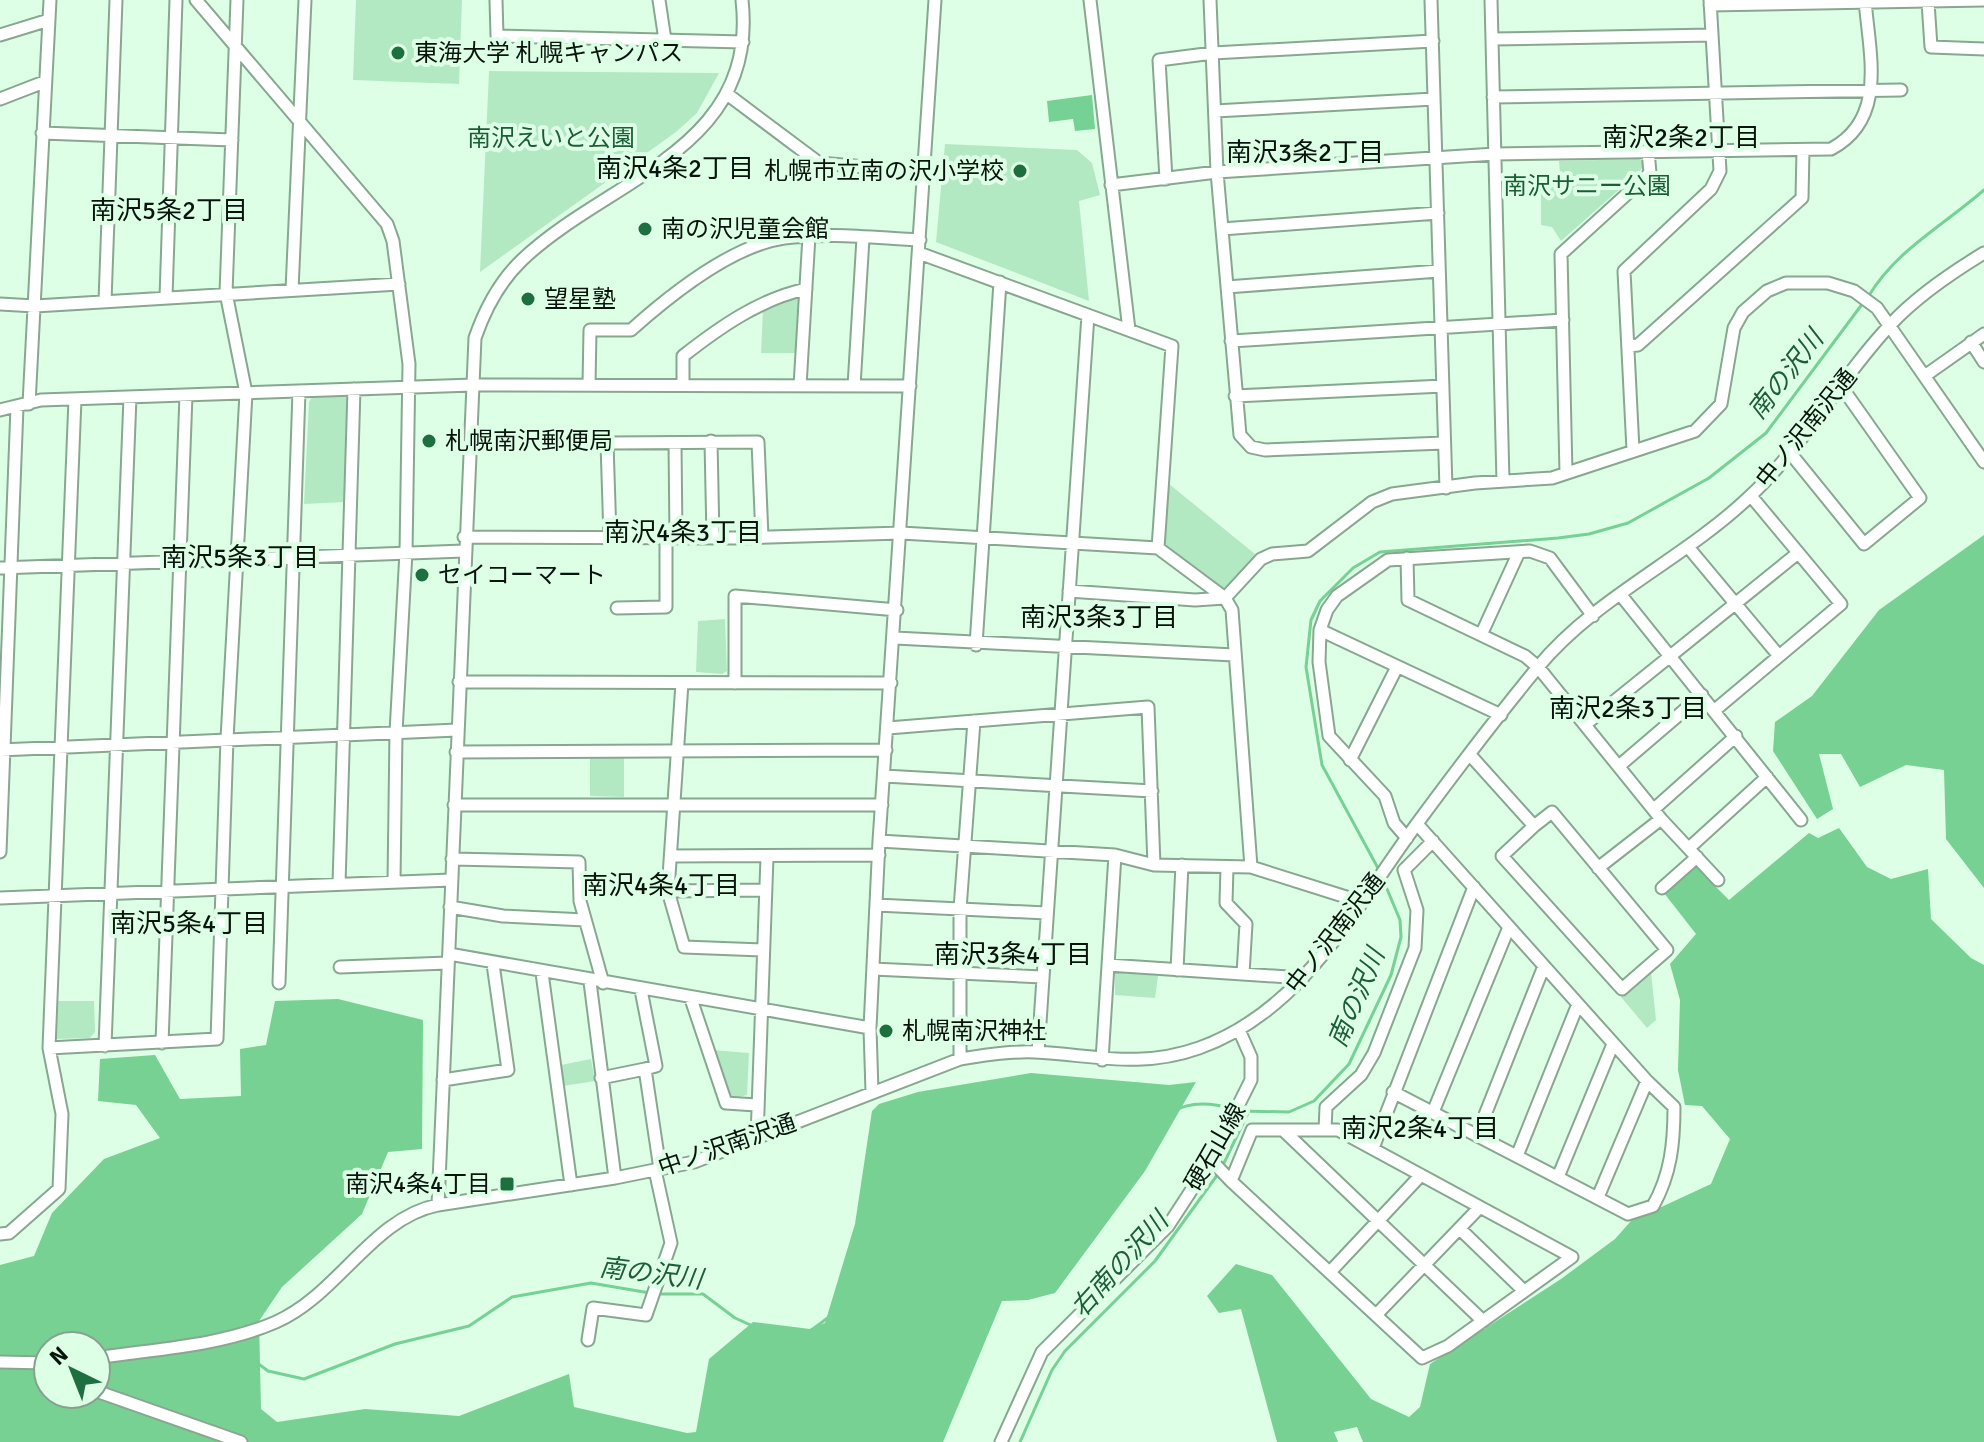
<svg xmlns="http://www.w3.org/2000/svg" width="1984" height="1442" font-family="Signika,'Noto Sans JP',sans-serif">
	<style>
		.green { fill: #b3e9c2 }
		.forest { fill: #76d193; fill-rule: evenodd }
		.water { fill: #76d194 }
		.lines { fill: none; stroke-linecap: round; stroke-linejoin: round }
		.stream { stroke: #76d194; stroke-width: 3 }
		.minor-casing { stroke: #88a790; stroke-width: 15 }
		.minor { stroke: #fff; stroke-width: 11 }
		.poi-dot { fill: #1e6f40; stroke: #ddffe6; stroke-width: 3 }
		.labels { text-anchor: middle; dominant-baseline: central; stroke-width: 8; stroke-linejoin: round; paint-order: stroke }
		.poi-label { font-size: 24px; fill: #08140c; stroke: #ddffe6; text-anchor: start }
		.park-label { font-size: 24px; fill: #1b5d35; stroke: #ddffe6 }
		.street-label { font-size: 24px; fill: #08140c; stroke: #ddffe6 }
		.neighbourhood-label { font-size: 26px; fill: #08140c; stroke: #ddffe6 }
		.water-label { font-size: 26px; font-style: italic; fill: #1d5e37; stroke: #ddffe6 }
	</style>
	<rect width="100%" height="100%" fill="#ddffe6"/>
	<path class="green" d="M 356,0 L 462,0 L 459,84 L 353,80 Z
		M 489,71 L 719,73 L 697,113 L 676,132 L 480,272 Z
		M 945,144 L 1077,150 L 1092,163 L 1100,195 L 1079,201 L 1089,301 L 936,242 Z
		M 1640,159 L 1644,165 L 1640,171 L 1561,241 L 1552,227 L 1541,225 L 1541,190 L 1561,185 L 1559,161 Z
		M 801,296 L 797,353 L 761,353 L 763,310 Z
		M 345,395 L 349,401 L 345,502 L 304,504 L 309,402 L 312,397 Z
		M 1163,479 L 1261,559 L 1225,598 L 1158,548 Z
		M 725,619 L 727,671 L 722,674 L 696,672 L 698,621 Z
		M 590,756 L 624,756 L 624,797 L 590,796 Z
		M 1120,971 L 1158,976 L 1155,998 L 1115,995 L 1115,973 Z
		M 1651,972 L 1656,1020 L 1647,1028 L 1621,997 Z
		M 56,1001 L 94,1001 L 95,1032 L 90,1038 L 54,1039 Z
		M 713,1050 L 749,1053 L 747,1095 L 730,1099 Z
		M 591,1059 L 595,1081 L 563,1086 L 561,1065 Z"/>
	<path class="forest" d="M 1984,535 L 1984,888 L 1946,839 L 1944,770 L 1906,765 L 1860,787 L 1841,754 L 1819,754 L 1833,809 L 1817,819 L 1773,751 L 1775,722 L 1812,696 L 1879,610 Z
		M 1839,828 L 1867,867 L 1891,879 L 1928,869 L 1931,919 L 1971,958 L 1984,965 L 1984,1442 L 1363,1442 L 1357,1427 L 1334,1432 L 1338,1442 L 1277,1442 L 1241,1309 L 1219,1313 L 1207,1296 L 1236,1264 L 1272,1275 L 1371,1399 L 1409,1417 L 1420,1407 L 1430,1364 L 1561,1279 L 1615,1239 L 1631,1221 L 1711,1184 L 1730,1139 L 1702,1106 L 1685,1105 L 1678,1070 L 1680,1000 L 1670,964 L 1696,934 L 1664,893 L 1695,866 L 1729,900 L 1809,833 L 1818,838 Z
		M 338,999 L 423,1020 L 422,1149 L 388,1152 L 362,1214 L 282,1287 L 259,1321 L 261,1409 L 277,1422 L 365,1409 L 459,1416 L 569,1374 L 574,1407 L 687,1433 L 696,1432 L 709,1359 L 753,1322 L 810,1329 L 825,1323 L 855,1224 L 872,1111 L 879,1104 L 918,1092 L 1031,1073 L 1169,1085 L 1196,1082 L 1145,1171 L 1055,1293 L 1028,1300 L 1002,1301 L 943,1442 L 0,1442 L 0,1265 L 34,1256 L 52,1213 L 104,1159 L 160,1138 L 136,1105 L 98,1101 L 100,1059 L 155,1055 L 180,1099 L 241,1096 L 240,1049 L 266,1045 L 275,1001 ZM 48,1346 L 96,1346 L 96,1394 L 48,1394 Z"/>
	<path class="water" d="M 1092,95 L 1095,129 L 1075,131 L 1073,119 L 1049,122 L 1047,101 Z"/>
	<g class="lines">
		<path class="stream" d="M 1868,297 C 1896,250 1943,226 1984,190
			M 1379,870 L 1322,765 L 1306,667 L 1311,620 L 1320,601 L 1353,568 L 1380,552 L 1558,538 L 1589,534 L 1628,523 L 1709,478 L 1766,433 L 1863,303
			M 1241,1111 L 1289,1112 L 1314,1101 L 1349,1064 L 1391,975 L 1401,937 L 1400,920 L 1382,877
			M 1222,1167 L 1248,1113
			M 657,1294 L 703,1294 L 735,1318 L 755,1327 L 805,1334 C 865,1296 866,1268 886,1205 C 891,1192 893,1176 902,1166 C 934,1132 1058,1152 1105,1146 C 1161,1138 1164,1088 1233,1109
			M 0,1302 L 70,1317 L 197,1326
			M 238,1348 L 268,1371 L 304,1379 L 395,1344 L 469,1326 L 512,1297 L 591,1283 L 650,1293
			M 1020,1442 L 1052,1370 L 1065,1351 L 1155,1261 L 1218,1174"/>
		<g class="minor-casing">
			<path id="minor" d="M 196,0 L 387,224 L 393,241 L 409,364 L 406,552 L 396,732 L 394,881
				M 496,0 L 497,36 L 743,42
				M 659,0 L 665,40
				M 742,0 C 759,150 608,178 522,260 C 499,282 485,309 475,338 L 438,1205 L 615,1178 L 694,1162 L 960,1059 C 986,1055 1010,1051 1035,1052 C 1094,1055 1140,1069 1199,1048 C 1303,1011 1354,909 1416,825 C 1455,772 1496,718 1538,667 C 1595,598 1682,560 1747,499 C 1803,448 1839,379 1891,324 C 1917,296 1951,273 1984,253
				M 1090,0 L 1129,330
				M 1210,0 L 1217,172 L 1240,435 L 1251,447 L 1265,450 L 1444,443
				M 1431,0 L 1446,488
				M 1491,0 L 1503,481
				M 1928,2 L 1931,47 L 1984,49
				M 1710,5 L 1984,0
				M 0,35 L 49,20
				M 1492,39 L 1712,35
				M 727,94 L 819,163 L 925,172
				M 1493,97 L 1901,90
				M 0,99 L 44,82
				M 1215,111 L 1434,99
				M 42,133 L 232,140
				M 1166,179 L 1159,60 L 1213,53 L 1433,41
				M 1111,185 L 1217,172 L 1495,154 L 1831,149 C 1888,119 1869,53 1865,0
				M 1222,229 L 1438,213
				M 919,253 L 1172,346 L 1158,548
				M 1227,287 L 1439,271
				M 292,290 L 305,0
				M 166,297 L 176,0
				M 105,301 L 116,0
				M 0,304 L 35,306 L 399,284
				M 1231,341 L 1563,320
				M 1971,342 L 1984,362
				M 1628,346 L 1638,345 L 1802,198 L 1803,150
				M 1926,375 L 1984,334
				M 589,385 L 590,330 L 631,330 C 669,296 731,246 784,238 C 828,232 876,238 920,240
				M 683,385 L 683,356 C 720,327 760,299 806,289
				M 800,386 L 809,236
				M 854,386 L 863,238
				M 1235,396 L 1443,386
				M 29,404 L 50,0
				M 0,410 L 41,400 L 473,385 L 910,386
				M 711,441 L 713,538
				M 675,443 L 676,538
				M 1633,450 L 1624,271 L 1711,189 L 1720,171 L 1710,0
				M 1791,454 L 1864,544 L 1920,498 L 1841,386
				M 1566,473 L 1561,254 L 1650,173 L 1648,151
				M 464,537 L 735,538 L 901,533 L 1158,548 L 1225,598
				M 610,537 L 607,443 L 758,442 L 762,537
				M 1688,547 L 1779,656
				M 1407,558 L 1408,600 L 1525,656 L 1538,667 L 1661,819 L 1718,880
				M 0,568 L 464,551
				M 1069,591 L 1195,600 L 1225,598
				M 1620,594 L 1801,820
				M 617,608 L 666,607 L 666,538
				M 1320,630 L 1501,715
				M 1481,635 L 1519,552
				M 895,638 L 1234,655
				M 976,645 L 1000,282
				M 459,682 L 891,683
				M 682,683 L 668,891 L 684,947 L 762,950
				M 735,683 L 735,596 L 897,610
				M 1715,710 L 1841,604 L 1751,496
				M 1586,724 L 1798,553
				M 888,728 L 1148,707 L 1154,865
				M 0,750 L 457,730
				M 456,752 L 886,750
				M 1471,756 L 1534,826 L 1552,812 L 1667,950 L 1622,989 L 1502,856 L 1534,826
				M 1350,760 L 1397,667
				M 1619,766 L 1702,695
				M 884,776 L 1152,791
				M 454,805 L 882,805
				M 1654,809 L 1736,736
				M 1417,824 L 1647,1081 L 1598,1197
				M 1407,838 L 1394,823 L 1385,796 L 1329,736 L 1319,662 L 1320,630 L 1327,610 L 1337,596 L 1388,560 L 1530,551 L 1550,558 L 1593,616
				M 879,841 L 1115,855 L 1154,865 L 1251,867
				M 1689,848 L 1767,777
				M 0,852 L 17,407
				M 671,856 L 879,855
				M 452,859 L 579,862 L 580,901 L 603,983
				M 1227,867 L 1226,903 L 1246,924 L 1243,974
				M 1598,868 L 1661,819
				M 339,884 L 354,389
				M 1662,888 L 1697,857
				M 668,891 L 766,890
				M 0,898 L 451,880
				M 1362,902 L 1251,867 L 1232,610 L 1225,598 L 1261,559 L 1272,554 L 1308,551 L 1372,502 L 1392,494 L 1475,483 L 1552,478 L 1695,431 L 1721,404 L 1734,328 L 1743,312 L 1767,291 L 1786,283 L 1828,283 L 1854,291 L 1877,308 L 1984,462
				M 876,905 L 1046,913
				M 450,907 L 503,916 L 585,920
				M 449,954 L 870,1028
				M 1108,965 L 1303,978
				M 340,967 L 448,963
				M 873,969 L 1042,977
				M 1177,970 L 1182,865
				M 542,973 L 571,1185
				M 590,982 L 615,1178
				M 279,983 L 299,391
				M 641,990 L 656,1066 L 645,1069
				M 691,999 L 726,1103 L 756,1105
				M 162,1043 L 186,395
				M 105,1046 L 130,397
				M 49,1048 L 217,1039 L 227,739 L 246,393 L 226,293 L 237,0
				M 1038,1052 L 1088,315
				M 960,1059 L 960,909 L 974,721
				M 1102,1060 L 1115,855
				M 601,1078 L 645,1069 L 660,1169
				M 443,1080 L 508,1070 L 493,964
				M 872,1092 L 870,1028 L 879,841 L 935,0
				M 1393,1092 L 1628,1214 L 1653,1206 C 1671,1174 1674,1143 1674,1107 L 1647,1081
				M 1433,1112 L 1509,927
				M 1283,1130 L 1483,1321
				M 1325,1130 L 1326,1107 L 1361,1075 L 1374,1053 L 1415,948 L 1417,910 L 1404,870 L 1433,841
				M 1477,1135 L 1544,966
				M 757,1138 L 767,857
				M 1373,1148 L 1474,887
				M 1517,1156 L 1578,1004
				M 1211,1160 L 1231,1181 L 1422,1358 L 1448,1346 L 1572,1257 L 1338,1130 L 1252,1130 L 1231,1181
				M 1558,1177 L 1613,1044
				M 1460,1229 L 1524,1291
				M 0,1234 L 9,1233 L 59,1189 L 62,1114 L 49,1048 L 75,399
				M 1330,1272 L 1421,1175
				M 1376,1315 L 1480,1207
				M 588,1340 L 593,1308 L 646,1315 L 671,1243 L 655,1170
				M 96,1358 C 155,1349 221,1346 276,1322 C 338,1295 372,1218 438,1205
				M 0,1362 L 48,1363
				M 96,1391 L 241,1442
				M 1001,1442 L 1042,1352 L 1168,1226 L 1211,1160 L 1251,1080 L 1251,1057 L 1239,1030"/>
		</g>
		<use href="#minor" class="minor"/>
	</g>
	<g class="poi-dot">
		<circle cx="398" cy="53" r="8"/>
		<circle cx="1020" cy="171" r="8"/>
		<circle cx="645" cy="229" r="8"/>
		<circle cx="528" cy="299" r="8"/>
		<circle cx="429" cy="441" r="8"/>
		<circle cx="422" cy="575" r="8"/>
		<circle cx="886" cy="1031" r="8"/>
		<rect x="499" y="1176" width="16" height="16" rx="4"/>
	</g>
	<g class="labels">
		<g class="poi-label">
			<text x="414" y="53">東海大学 札幌キャンパス</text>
			<text x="1004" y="171" text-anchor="end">札幌市立南の沢小学校</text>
			<text x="661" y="229">南の沢児童会館</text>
			<text x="544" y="299">望星塾</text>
			<text x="445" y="441">札幌南沢郵便局</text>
			<text x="438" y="575">セイコーマート</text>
			<text x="902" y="1031">札幌南沢神社</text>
			<text x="491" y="1184" text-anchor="end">南沢4条4丁目</text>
		</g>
		<g class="park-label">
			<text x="551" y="138">南沢えいと公園</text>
			<text x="1587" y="186">南沢サニー公園</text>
		</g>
		<g class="street-label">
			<text transform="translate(1806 428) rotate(-51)">中ノ沢南沢通</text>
			<text transform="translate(1335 933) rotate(-52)">中ノ沢南沢通</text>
			<text transform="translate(727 1145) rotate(-19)">中ノ沢南沢通</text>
			<text transform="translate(1215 1147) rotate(-60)">硬石山線</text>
		</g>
		<g class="neighbourhood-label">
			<text x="1681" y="138">南沢2条2丁目</text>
			<text x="1305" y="153">南沢3条2丁目</text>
			<text x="675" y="169">南沢4条2丁目</text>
			<text x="169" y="211">南沢5条2丁目</text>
			<text x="683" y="533">南沢4条3丁目</text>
			<text x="240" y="558">南沢5条3丁目</text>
			<text x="1099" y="618">南沢3条3丁目</text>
			<text x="1628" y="709">南沢2条3丁目</text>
			<text x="661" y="886">南沢4条4丁目</text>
			<text x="189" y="924">南沢5条4丁目</text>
			<text x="1013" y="955">南沢3条4丁目</text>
			<text x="1420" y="1129">南沢2条4丁目</text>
		</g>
		<g class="water-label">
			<text transform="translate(1786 375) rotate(-52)">南の沢川</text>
			<text transform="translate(1357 998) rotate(-67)">南の沢川</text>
			<text transform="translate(1120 1265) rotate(-48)">右南の沢川</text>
			<text transform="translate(651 1274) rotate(7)">南の沢川</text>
		</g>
	</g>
	<g transform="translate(72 1370) rotate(317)"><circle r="38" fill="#ddffe6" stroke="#88a18f" stroke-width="2"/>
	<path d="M0-6L14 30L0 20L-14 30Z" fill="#1e6f40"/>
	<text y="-12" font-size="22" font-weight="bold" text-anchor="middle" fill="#08140c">N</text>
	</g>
</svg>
